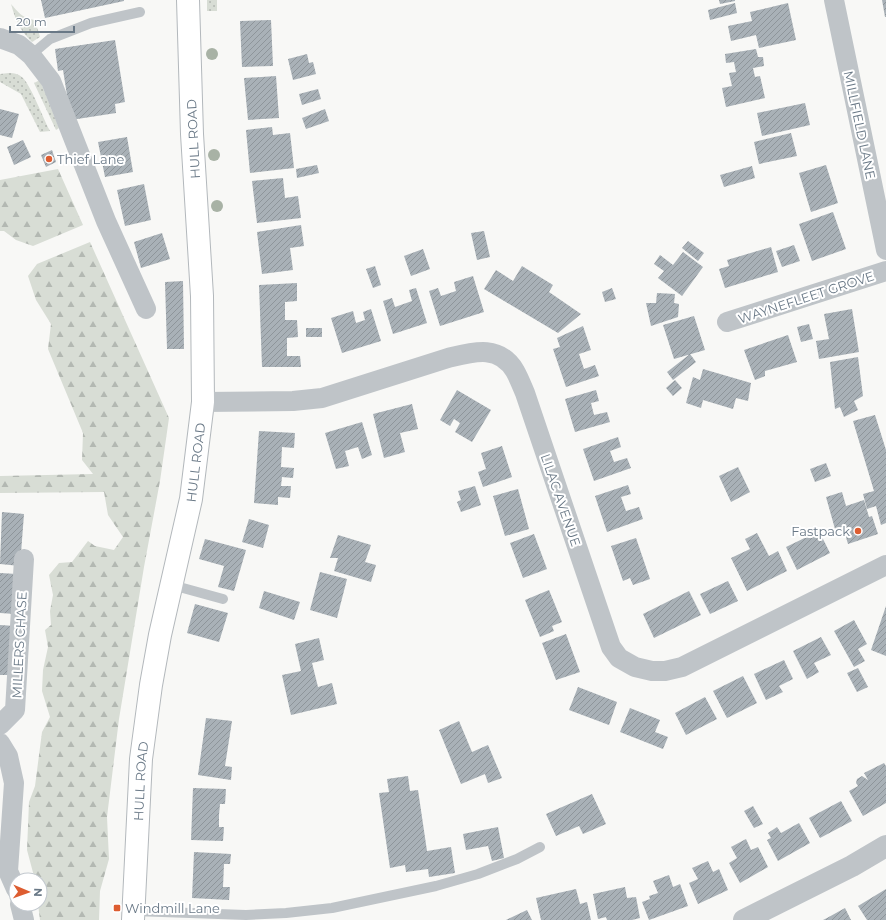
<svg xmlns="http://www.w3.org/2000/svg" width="886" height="920" font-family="Montserrat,sans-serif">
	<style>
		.grass { fill: url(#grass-dots) }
		.forest { fill: url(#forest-firs) }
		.building { fill: url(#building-hatch) }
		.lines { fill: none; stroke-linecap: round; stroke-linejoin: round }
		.primary-casing { stroke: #b3b8bc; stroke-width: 24 }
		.service { stroke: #bfc4c8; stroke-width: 10 }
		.minor { stroke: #bfc4c8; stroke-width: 20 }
		.tertiary { stroke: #bfc4c8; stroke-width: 22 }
		.primary { stroke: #fff; stroke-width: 22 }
		.tree { fill: #a8b2a5 }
		.poi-dot { fill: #dd5d31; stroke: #fff; stroke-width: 1.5 }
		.labels { text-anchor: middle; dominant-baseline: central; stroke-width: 4; stroke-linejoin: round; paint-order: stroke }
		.street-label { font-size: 13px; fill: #697886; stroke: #fff }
		.poi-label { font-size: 13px; fill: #697886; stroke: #fff; text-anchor: start }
	</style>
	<defs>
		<pattern id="grass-dots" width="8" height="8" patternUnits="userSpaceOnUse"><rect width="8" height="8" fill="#d8ddd5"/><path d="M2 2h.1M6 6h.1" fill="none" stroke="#b3b8b2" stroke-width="1.8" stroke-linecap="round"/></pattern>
		<pattern id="forest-firs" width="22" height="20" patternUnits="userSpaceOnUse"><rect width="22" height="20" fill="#d8ddd5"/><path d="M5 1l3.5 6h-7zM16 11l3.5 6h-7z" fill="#b3b8b2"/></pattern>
		<pattern id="building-hatch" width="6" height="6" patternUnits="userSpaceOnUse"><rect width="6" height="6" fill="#a9b1b7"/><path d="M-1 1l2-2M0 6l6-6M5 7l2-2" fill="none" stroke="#8e959a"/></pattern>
	</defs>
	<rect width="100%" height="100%" fill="#f8f8f6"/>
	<path class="grass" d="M 207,0 L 217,0 L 217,11 L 207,11 Z
		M 11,4 C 18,12 23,19 35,20 L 40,37 L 32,42 C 19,29 16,21 11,4 Z
		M 9,73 C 14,73 19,74 23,78 C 32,88 43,118 50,131 L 40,132 L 21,94 L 0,82 L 0,74 Z
		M 40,80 L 59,128 L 56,130 L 34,83 Z"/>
	<path class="forest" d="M 58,169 L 83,225 L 33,246 L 16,240 L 4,231 L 0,231 L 0,180 Z
		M 90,242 L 169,418 L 160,481 L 144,567 L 119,719 L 107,817 L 109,859 L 100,891 L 99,920 L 40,920 L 38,904 L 40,904 L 40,880 L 35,880 L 27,850 L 29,802 L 35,786 L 42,732 L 50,717 L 42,691 L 43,670 L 48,647 L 45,630 L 51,625 L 50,611 L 53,595 L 49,575 L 59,563 L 72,562 L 88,541 L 95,546 L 114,550 L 123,537 L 108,515 L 104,492 L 0,493 L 0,476 L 93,474 L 82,460 L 83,433 L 48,349 L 51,324 L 36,300 L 28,276 L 37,264 Z"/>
	<path class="building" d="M 41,0 L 124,0 L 124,1 L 45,18 Z
		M 719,0 L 735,0 L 735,1 L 720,4 Z
		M 882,0 L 886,0 L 886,17 L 885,17 Z
		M 735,3 L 737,13 L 710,20 L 708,10 Z
		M 788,3 L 796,40 L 759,48 L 756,35 L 731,41 L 728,26 L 752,21 L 750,12 Z
		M 271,20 L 273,66 L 242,67 L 240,21 Z
		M 115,40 L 125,102 L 115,104 L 116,113 L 71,120 L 63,70 L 58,71 L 55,49 Z
		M 756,49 L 758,57 L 763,57 L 764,66 L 753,68 L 755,77 L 760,76 L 765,98 L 726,107 L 722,88 L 732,86 L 729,73 L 736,72 L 734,62 L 726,63 L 725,54 Z
		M 307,54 L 309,63 L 313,62 L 316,74 L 293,80 L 288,59 Z
		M 276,76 L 279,118 L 248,120 L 244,78 Z
		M 318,89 L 321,99 L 302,105 L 299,94 Z
		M 805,103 L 810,125 L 762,136 L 757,113 Z
		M 0,109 L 19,114 L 12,138 L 0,135 Z
		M 325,109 L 329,121 L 306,129 L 302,118 Z
		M 272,127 L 273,135 L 290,133 L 294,168 L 250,173 L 246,130 Z
		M 791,133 L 797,156 L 759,164 L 754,142 Z
		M 127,137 L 133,172 L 105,177 L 98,142 Z
		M 23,140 L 31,157 L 14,165 L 7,147 Z
		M 52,150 L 56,162 L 46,167 L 41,155 Z
		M 317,165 L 319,173 L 297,178 L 296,169 Z
		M 826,165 L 838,203 L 811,212 L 799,173 Z
		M 752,166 L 755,178 L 724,187 L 720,175 Z
		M 283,178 L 285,198 L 298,196 L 301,218 L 257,223 L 252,181 Z
		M 144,184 L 151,220 L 125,226 L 117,190 Z
		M 833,212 L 846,249 L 812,261 L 799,224 Z
		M 301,225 L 304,246 L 290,248 L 293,270 L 262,274 L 257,232 Z
		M 484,231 L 490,257 L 477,260 L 471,233 Z
		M 162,233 L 170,259 L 141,268 L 134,242 Z
		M 688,241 L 704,253 L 698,261 L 682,248 Z
		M 794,245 L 800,261 L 782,267 L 776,251 Z
		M 771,247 L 778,272 L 725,288 L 719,269 L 729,266 L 727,260 Z
		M 423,249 L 430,269 L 411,276 L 404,256 Z
		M 683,252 L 703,267 L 682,296 L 658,278 L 664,271 L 654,264 L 660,255 L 673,265 Z
		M 375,266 L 381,285 L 373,288 L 366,269 Z
		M 522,266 L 553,285 L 549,292 L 581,314 L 558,333 L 484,289 L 496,270 L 513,281 Z
		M 473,276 L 484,312 L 440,326 L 429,291 L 438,288 L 441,296 L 456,291 L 454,282 Z
		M 183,281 L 184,349 L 167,349 L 165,282 Z
		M 297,283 L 297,301 L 285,302 L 285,320 L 297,320 L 298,337 L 287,338 L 287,356 L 300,356 L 301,367 L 262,367 L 259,285 Z
		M 416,288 L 427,323 L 393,334 L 383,301 L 392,298 L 395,307 L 412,301 L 409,290 Z
		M 612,288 L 616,299 L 605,302 L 602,292 Z
		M 657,293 L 675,294 L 674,303 L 679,304 L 678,317 L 651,326 L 646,303 L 656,303 Z
		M 371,309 L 381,341 L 342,353 L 331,318 L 353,311 L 356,323 L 365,320 L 363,312 Z
		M 852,309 L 859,352 L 819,359 L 816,341 L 829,339 L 824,314 Z
		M 694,316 L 705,350 L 674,359 L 663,325 Z
		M 809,324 L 813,339 L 801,342 L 797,327 Z
		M 583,326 L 591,350 L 579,354 L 584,369 L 595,365 L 599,376 L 566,387 L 553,349 L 560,347 L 557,338 Z
		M 306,328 L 322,328 L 322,337 L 306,337 Z
		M 788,335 L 797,362 L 765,371 L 765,376 L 755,380 L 744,350 Z
		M 690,354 L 696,362 L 673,380 L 667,372 Z
		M 858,357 L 863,396 L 854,401 L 858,410 L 844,417 L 840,407 L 835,409 L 830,362 Z
		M 703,369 L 751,383 L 748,401 L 736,398 L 733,409 L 703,400 L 701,408 L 686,403 L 693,377 L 700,380 Z
		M 675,380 L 682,388 L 673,396 L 666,388 Z
		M 457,390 L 491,410 L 472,442 L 455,432 L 460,423 L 454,419 L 450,426 L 440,420 Z
		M 596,390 L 599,401 L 591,403 L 594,415 L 607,412 L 610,422 L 575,432 L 565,399 Z
		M 412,404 L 418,429 L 400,433 L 405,452 L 384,458 L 373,414 Z
		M 875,415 L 886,450 L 886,523 L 881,525 L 876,506 L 867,509 L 863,494 L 874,491 L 853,421 Z
		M 362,422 L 372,455 L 362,459 L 358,447 L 345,451 L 349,466 L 336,469 L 325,433 Z
		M 259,431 L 295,433 L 294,448 L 282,447 L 281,467 L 294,468 L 293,478 L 282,477 L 281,486 L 291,486 L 290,498 L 278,497 L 278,505 L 254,503 Z
		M 618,437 L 621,447 L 610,451 L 614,462 L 627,458 L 631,468 L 594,481 L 583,449 Z
		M 502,446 L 512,477 L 483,487 L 478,472 L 486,469 L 481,453 Z
		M 826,463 L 831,476 L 815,482 L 810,469 Z
		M 738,467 L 750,492 L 731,502 L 719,476 Z
		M 628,485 L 631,494 L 621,497 L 626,511 L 639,507 L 643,519 L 607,532 L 595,496 Z
		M 475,486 L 481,505 L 461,512 L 457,502 L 461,500 L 458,491 Z
		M 518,489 L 529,529 L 505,536 L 493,496 Z
		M 842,492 L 846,506 L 864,500 L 869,517 L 872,516 L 878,534 L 848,544 L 843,527 L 835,529 L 826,497 Z
		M 2,512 L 24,514 L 20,566 L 0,564 Z
		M 249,519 L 269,525 L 263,548 L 242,542 Z
		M 819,531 L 830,553 L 797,570 L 786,547 Z
		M 757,533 L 769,556 L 778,551 L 787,571 L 747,591 L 731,558 L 750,549 L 745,539 Z
		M 534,534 L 547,569 L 523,578 L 510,543 Z
		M 338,535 L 371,545 L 365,562 L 376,565 L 371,582 L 334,571 L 338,558 L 330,558 Z
		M 636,538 L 650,579 L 633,585 L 630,578 L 623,581 L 611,546 Z
		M 205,539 L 246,550 L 234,591 L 218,587 L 224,566 L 199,559 Z
		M 320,572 L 347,579 L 337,618 L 310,610 Z
		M 0,573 L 17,574 L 15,614 L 0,613 Z
		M 728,581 L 738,601 L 710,614 L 700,594 Z
		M 549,590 L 562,622 L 552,626 L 554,631 L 540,637 L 525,600 Z
		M 264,591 L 300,602 L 294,620 L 259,608 Z
		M 689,591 L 701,615 L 654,638 L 643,614 Z
		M 195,604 L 228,613 L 219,642 L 187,633 Z
		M 886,606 L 886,656 L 871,650 Z
		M 854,620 L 867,644 L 858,649 L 865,661 L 854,667 L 834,631 Z
		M 0,625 L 15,626 L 12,675 L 0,675 Z
		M 566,634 L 580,672 L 556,680 L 542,643 Z
		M 821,637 L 831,655 L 814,663 L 819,672 L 807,679 L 793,651 Z
		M 319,638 L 324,660 L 312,663 L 318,687 L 332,683 L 337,704 L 291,715 L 282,675 L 301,671 L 295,644 Z
		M 784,660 L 793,679 L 779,686 L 783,692 L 766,700 L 754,674 Z
		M 858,668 L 868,687 L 857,692 L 847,673 Z
		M 743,676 L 757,703 L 727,718 L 713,691 Z
		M 578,687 L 617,702 L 609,725 L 569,710 Z
		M 705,697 L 717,719 L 686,735 L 675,713 Z
		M 630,708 L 660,720 L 655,732 L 668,737 L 663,749 L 620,732 Z
		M 206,718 L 232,721 L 225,766 L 232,767 L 231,780 L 198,775 Z
		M 459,721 L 472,752 L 488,745 L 502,778 L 488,783 L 485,774 L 461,784 L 439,730 Z
		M 884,763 L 886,766 L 886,803 L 863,816 L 849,791 L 858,786 L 856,783 L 857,779 L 862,776 L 868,780 L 864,773 Z
		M 408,776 L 410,791 L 418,790 L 427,851 L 451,847 L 455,873 L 429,877 L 428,869 L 406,872 L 405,865 L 390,868 L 379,793 L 389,792 L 387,779 Z
		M 193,788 L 226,789 L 225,804 L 220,804 L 219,815 L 219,827 L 224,827 L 223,841 L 191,840 Z
		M 592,794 L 606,824 L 583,834 L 579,826 L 556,836 L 546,814 Z
		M 841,801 L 852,821 L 820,838 L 809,818 Z
		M 753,806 L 763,824 L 754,828 L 744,811 Z
		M 799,823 L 810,843 L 778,861 L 767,840 L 771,838 L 768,833 L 777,827 L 781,833 Z
		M 498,827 L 504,858 L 492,861 L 488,846 L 466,850 L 463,834 Z
		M 746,839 L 751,850 L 758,847 L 768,867 L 740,883 L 729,863 L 737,858 L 731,847 Z
		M 194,852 L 231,854 L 230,864 L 224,864 L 223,887 L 230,887 L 229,900 L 192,898 Z
		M 708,861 L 713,872 L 719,869 L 728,890 L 698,904 L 689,883 L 698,879 L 692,868 Z
		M 669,875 L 673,887 L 680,884 L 688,906 L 649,920 L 642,902 L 650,899 L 649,896 L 658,893 L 653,881 Z
		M 625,887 L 627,898 L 636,897 L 640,918 L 632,920 L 607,920 L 606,917 L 598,919 L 593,894 Z
		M 576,889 L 580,904 L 587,902 L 591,920 L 541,920 L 536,898 Z
		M 886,889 L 886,920 L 867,920 L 858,906 Z
		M 845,908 L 851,920 L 823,920 L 827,918 Z
		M 527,910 L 532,920 L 506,920 Z"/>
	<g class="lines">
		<g class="primary-casing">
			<g id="primary">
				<path id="s1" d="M 133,920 L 141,759 L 151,685 L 160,635 L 191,499 L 203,402 L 202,296 L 192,134 L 188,0"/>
			</g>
		</g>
		<path class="service" d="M 31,55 L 50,39 L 91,23 L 140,12
			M 172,585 L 223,599
			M 134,911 L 246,915 L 286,913 L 332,908 L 436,886 L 478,874 L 517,859 L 540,847"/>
		<path class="minor" d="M 834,0 L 886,250
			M 0,38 L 19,45 L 31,55 L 51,81 L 106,221 L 146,309
			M 727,322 L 886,271
			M 203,402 L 293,401 L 322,398 L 448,358 C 473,352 499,344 515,371 C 519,378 522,386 525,393 L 611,647 L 619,658 L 635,667 L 652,671 L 665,671 L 682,667 L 886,565
			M 0,725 L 15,710 L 24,559
			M 0,743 L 8,756 L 14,783 L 8,871
			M 0,865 L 8,871 L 16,889
			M 20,904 L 24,920"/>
		<path class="tertiary" d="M 744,920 L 852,866 L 886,846"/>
		<use href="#primary" class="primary"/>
	</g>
	<g class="tree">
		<circle cx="212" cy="54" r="6"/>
		<circle cx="214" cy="155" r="6"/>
		<circle cx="217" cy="206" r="6"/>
	</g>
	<g class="poi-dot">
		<circle cx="49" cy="159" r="4"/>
		<circle cx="858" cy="531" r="4"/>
		<rect x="113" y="904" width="8" height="8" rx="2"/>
	</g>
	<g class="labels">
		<g class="street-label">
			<text transform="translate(860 125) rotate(78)">MILLFIELD LANE</text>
			<text transform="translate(193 139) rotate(-93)">HULL ROAD</text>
			<text transform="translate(806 297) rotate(-18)">WAYNEFLEET GROVE</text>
			<text stroke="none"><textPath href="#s1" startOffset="463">HULL ROAD</textPath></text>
			<text transform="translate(561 500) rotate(71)">LILAC AVENUE</text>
			<text transform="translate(19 645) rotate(-87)">MILLERS CHASE</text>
			<text stroke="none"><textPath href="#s1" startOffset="139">HULL ROAD</textPath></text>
		</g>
		<g class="poi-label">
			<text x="57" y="159">Thief Lane</text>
			<text x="850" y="531" text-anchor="end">Fastpack</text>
			<text x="125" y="908">Windmill Lane</text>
		</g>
	</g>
	<g transform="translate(28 892) rotate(92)"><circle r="19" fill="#ffffff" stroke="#c3c9cf"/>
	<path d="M0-3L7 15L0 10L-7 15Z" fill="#dd5d31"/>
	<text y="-6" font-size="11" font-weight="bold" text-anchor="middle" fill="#697886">N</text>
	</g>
	<path d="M10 26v6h64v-6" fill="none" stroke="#697886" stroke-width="2"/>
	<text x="16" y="26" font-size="12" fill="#697886" stroke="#ffffff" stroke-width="3" paint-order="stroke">20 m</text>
</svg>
